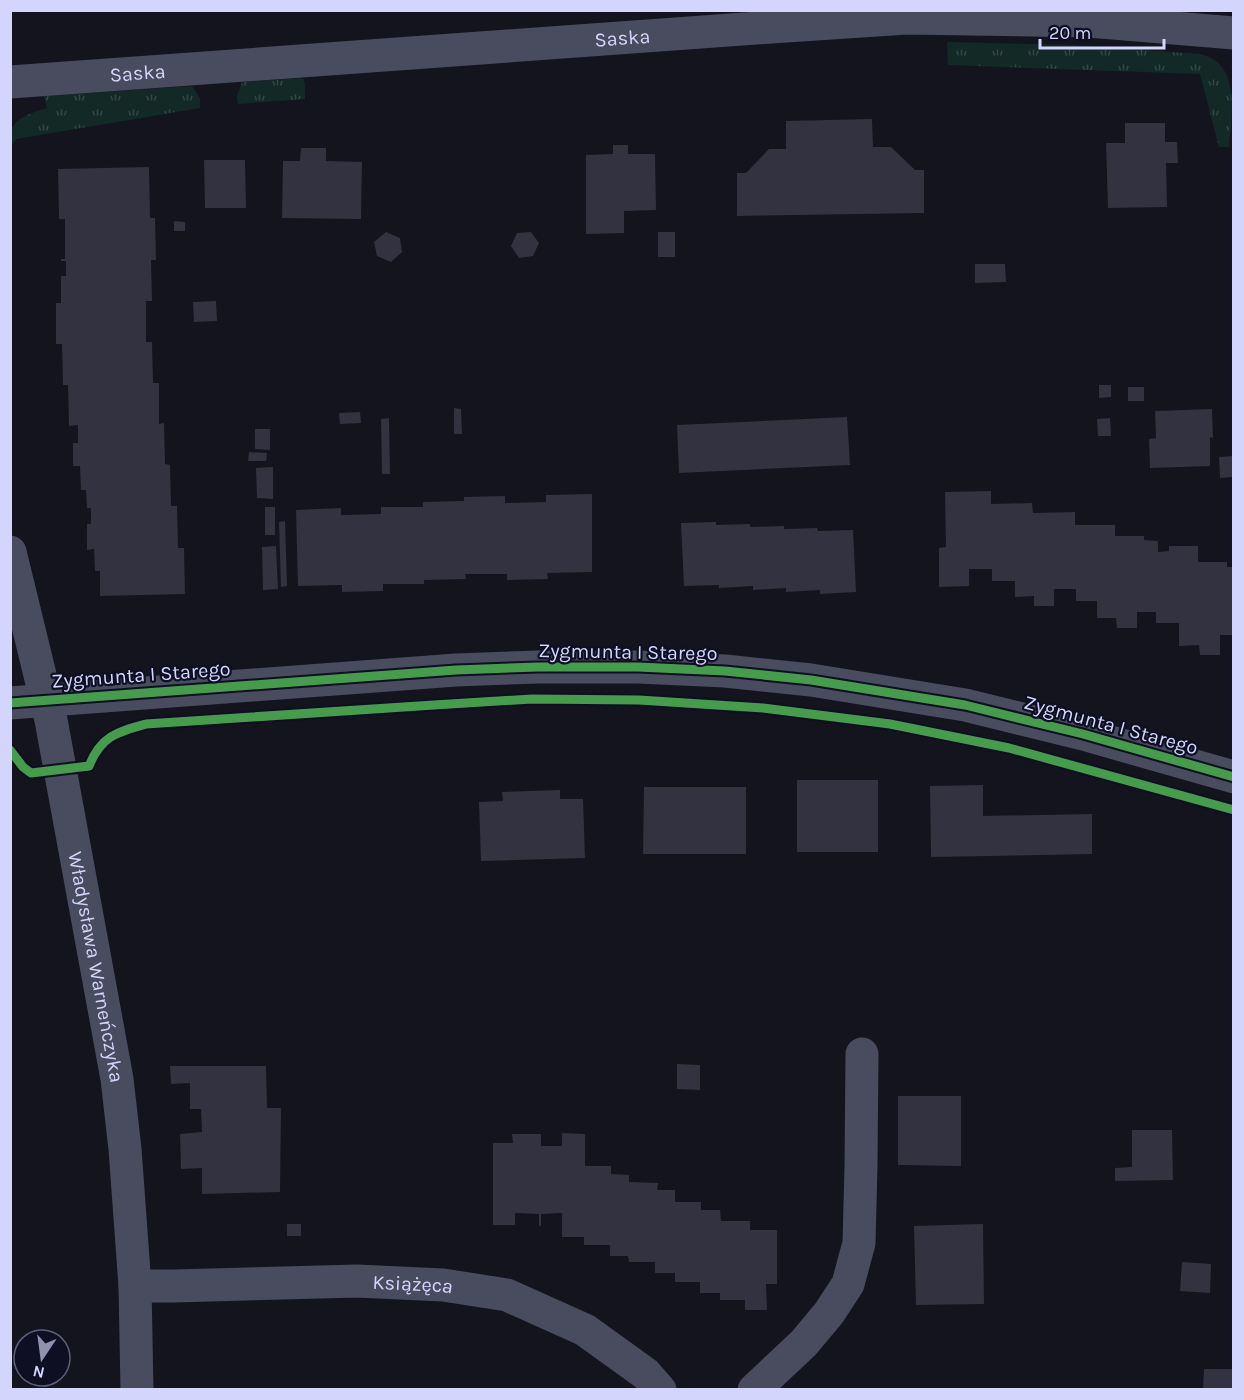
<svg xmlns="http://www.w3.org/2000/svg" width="1244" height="1400" font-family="Karla,sans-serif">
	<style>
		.grass { fill: url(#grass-tufts) }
		.building { fill: #323240 }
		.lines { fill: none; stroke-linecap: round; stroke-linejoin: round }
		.street { stroke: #494b5e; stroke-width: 33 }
		.cycleway-casing { stroke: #0f0f23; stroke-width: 13 }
		.cycleway { stroke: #469c4c; stroke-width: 9 }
		.labels { text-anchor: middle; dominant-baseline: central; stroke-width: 4.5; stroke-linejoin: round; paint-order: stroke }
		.street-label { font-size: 20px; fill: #d3d5fd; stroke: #0f0f23 }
	</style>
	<defs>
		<pattern id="grass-tufts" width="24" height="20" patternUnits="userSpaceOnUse" patternTransform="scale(1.5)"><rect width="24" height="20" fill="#122926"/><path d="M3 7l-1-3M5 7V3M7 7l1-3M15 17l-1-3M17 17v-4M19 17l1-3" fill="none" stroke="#344746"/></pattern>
	</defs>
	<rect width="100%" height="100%" fill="#14141e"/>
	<path class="grass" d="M 947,42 L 1072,45 L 1200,54 C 1242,63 1231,115 1229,147 L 1219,147 L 1200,74 L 948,65 Z
		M 303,78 L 305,84 L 305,99 L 238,104 L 237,96 L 242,82 Z
		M 192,86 L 200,98 L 200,108 L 16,139 L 11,147 C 11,143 10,137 11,132 C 14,117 35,112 47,108 L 44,96 Z"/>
	<path class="building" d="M 872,119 L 873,147 L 891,147 L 915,170 L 924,170 L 924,213 L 737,216 L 737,173 L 746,173 L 769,149 L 786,149 L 786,121 Z
		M 1125,123 L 1165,123 L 1165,142 L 1177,142 L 1178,163 L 1166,163 L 1167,207 L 1108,208 L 1106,143 L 1125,143 Z
		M 613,145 L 628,145 L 628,154 L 655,154 L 656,210 L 624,211 L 624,233 L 586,234 L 586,155 L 613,154 Z
		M 301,148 L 326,148 L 326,161 L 362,162 L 361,219 L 282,218 L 283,161 L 300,161 Z
		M 204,160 L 245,160 L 246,208 L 205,208 Z
		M 149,167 L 150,218 L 155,218 L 156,260 L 151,260 L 152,301 L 146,301 L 146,342 L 152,342 L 153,383 L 159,383 L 159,424 L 164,423 L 165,464 L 170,465 L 171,506 L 177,506 L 178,548 L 184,548 L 185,594 L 100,596 L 100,571 L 95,571 L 94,549 L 87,550 L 87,524 L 91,524 L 91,508 L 87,508 L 86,490 L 81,490 L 80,466 L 73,466 L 73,443 L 78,443 L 78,425 L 69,426 L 68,385 L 63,385 L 62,344 L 56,344 L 56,303 L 61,303 L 61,276 L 66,276 L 66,261 L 61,261 L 61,259 L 65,259 L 65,219 L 59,219 L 58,169 Z
		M 174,221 L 185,222 L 185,231 L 174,231 Z
		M 386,232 L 400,238 L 402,252 L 391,262 L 377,256 L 374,242 Z
		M 531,232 L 539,243 L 533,256 L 519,258 L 511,246 L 517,233 Z
		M 658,232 L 675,232 L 675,257 L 658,257 Z
		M 975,264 L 1005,264 L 1006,282 L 975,283 Z
		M 216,301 L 217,321 L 194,322 L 193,302 Z
		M 1099,385 L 1111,385 L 1111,397 L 1099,398 Z
		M 1128,387 L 1144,387 L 1144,401 L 1128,401 Z
		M 454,408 L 461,409 L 462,434 L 454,434 Z
		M 1212,409 L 1213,438 L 1210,437 L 1210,466 L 1150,468 L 1149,439 L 1156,438 L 1155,411 Z
		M 360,412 L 361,423 L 340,424 L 339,413 Z
		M 847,417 L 850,465 L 679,473 L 677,425 Z
		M 389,418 L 390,474 L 382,474 L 381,419 Z
		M 1110,418 L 1111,436 L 1098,436 L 1097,419 Z
		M 255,429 L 270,429 L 270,450 L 255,449 Z
		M 249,452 L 267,453 L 266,461 L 248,461 Z
		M 1233,456 L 1233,477 L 1220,478 L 1219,457 Z
		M 273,467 L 273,499 L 257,498 L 256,468 Z
		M 991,491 L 991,504 L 1032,503 L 1033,513 L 1075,512 L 1075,525 L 1115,525 L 1115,536 L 1144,536 L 1144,540 L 1158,541 L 1158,552 L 1169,551 L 1169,546 L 1198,546 L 1198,562 L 1227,562 L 1227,567 L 1233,567 L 1233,635 L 1220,635 L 1220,655 L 1200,655 L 1199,645 L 1179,646 L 1179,623 L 1156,623 L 1156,612 L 1137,612 L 1137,628 L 1117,628 L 1116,618 L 1097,618 L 1097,601 L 1076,601 L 1076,589 L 1054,589 L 1054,606 L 1034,606 L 1034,596 L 1015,597 L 1015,581 L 992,581 L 992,569 L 969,569 L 969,586 L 939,587 L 939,548 L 946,547 L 945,492 Z
		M 592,494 L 592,572 L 547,573 L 548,579 L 507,580 L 507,574 L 465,574 L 466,579 L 424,580 L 424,584 L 383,584 L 383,591 L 342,592 L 342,585 L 298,586 L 296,510 L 341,508 L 341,515 L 381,514 L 381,507 L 423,507 L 423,502 L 464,501 L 464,497 L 505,496 L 505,503 L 546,502 L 546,495 Z
		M 265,507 L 275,507 L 275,535 L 265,535 Z
		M 285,521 L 287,586 L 281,587 L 279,522 Z
		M 716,522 L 716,525 L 750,524 L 750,527 L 784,526 L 784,529 L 817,528 L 818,531 L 853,530 L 856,592 L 820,594 L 820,590 L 786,592 L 786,588 L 753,590 L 753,586 L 719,588 L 719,585 L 684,586 L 681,523 Z
		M 276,546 L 278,589 L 263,590 L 262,547 Z
		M 797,780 L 878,780 L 878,852 L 797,852 Z
		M 983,785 L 983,816 L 1092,814 L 1092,854 L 931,857 L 930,786 Z
		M 644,787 L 746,787 L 746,854 L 643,854 Z
		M 560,790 L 560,799 L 583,799 L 585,858 L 481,861 L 479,802 L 503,801 L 502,792 Z
		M 677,1064 L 700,1065 L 700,1090 L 677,1089 Z
		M 170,1066 L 266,1066 L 267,1108 L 281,1108 L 280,1192 L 202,1194 L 202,1168 L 181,1169 L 180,1134 L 202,1132 L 201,1109 L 190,1109 L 190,1083 L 171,1084 Z
		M 898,1096 L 961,1096 L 961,1166 L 898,1165 Z
		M 1132,1130 L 1172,1130 L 1173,1180 L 1115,1181 L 1115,1168 L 1132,1167 Z
		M 562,1133 L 585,1134 L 585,1166 L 611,1166 L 611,1174 L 629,1175 L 629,1182 L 658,1183 L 657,1190 L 675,1190 L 675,1202 L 701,1202 L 701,1210 L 720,1210 L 721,1221 L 750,1221 L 750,1230 L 777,1230 L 777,1284 L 766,1284 L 767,1310 L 745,1310 L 745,1300 L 720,1300 L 720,1293 L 700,1293 L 700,1282 L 675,1282 L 675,1273 L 655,1273 L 655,1262 L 629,1262 L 628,1256 L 610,1256 L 610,1245 L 584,1245 L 584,1237 L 562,1237 L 562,1213 L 541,1214 L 541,1226 L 539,1226 L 539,1214 L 515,1213 L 515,1225 L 493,1225 L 493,1143 L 513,1143 L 512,1134 L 541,1134 L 541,1146 L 562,1146 Z
		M 287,1224 L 301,1224 L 301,1236 L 287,1236 Z
		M 983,1224 L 984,1304 L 916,1305 L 914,1226 Z
		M 1182,1262 L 1211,1264 L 1210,1293 L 1180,1291 Z
		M 1204,1369 L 1233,1369 L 1233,1389 L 1203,1389 Z"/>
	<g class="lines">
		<g class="street">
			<path id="s1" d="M 10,82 L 771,27 L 907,18 L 1089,21 L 1234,33"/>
			<path id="s2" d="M 10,552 L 51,720 L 117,1079 L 125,1149 L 135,1286 L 137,1390"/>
			<path d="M 10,703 L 456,670 L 538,667 L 638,667 L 725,671 L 811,680 L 965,705 L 1083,734 L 1234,777"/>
			<path id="s3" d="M 135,1286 L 174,1286 L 357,1281 L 443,1285 L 507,1295 L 585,1330 L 646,1374 L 660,1390"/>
			<path d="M 754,1390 L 804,1343 L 829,1313 L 848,1284 L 859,1243 L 861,1166 L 862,1054"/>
		</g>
		<g class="cycleway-casing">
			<path id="cycleway" d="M 10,703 L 456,670 L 538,667 L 638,667 L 725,671 L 811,680 L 965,705 L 1083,734 L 1234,777
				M 10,750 L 23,767 L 31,773 L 89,766 C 101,736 117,732 146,724 L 434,705 L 532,699 L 639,700 L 763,708 L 890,724 L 1009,748 L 1234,810"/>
		</g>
		<use href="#cycleway" class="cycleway"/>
	</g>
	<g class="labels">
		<g class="street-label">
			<text stroke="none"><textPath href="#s1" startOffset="614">Saska</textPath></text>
			<text stroke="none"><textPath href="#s1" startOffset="128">Saska</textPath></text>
			<text transform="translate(628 652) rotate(1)">Zygmunta I Starego</text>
			<text transform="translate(141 675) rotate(-4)">Zygmunta I Starego</text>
			<text transform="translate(1111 725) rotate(15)">Zygmunta I Starego</text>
			<text stroke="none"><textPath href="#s2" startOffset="424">Władysława Warneńczyka</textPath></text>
			<text stroke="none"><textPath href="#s3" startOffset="278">Książęca</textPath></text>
		</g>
	</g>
	<rect width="1244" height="1400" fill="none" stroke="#d3d5fd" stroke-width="24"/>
	<g transform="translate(42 1358) rotate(193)"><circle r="28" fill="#0f0f23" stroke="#5d5e7a" stroke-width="1.5"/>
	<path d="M0-4.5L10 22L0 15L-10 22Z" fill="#9091af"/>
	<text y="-9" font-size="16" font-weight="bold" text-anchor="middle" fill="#d3d5fd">N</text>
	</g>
	<path d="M1040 39v9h124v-9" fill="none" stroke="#d3d5fd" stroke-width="3"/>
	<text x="1049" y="39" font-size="18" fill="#d3d5fd" stroke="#0f0f23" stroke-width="4.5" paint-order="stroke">20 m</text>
</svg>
